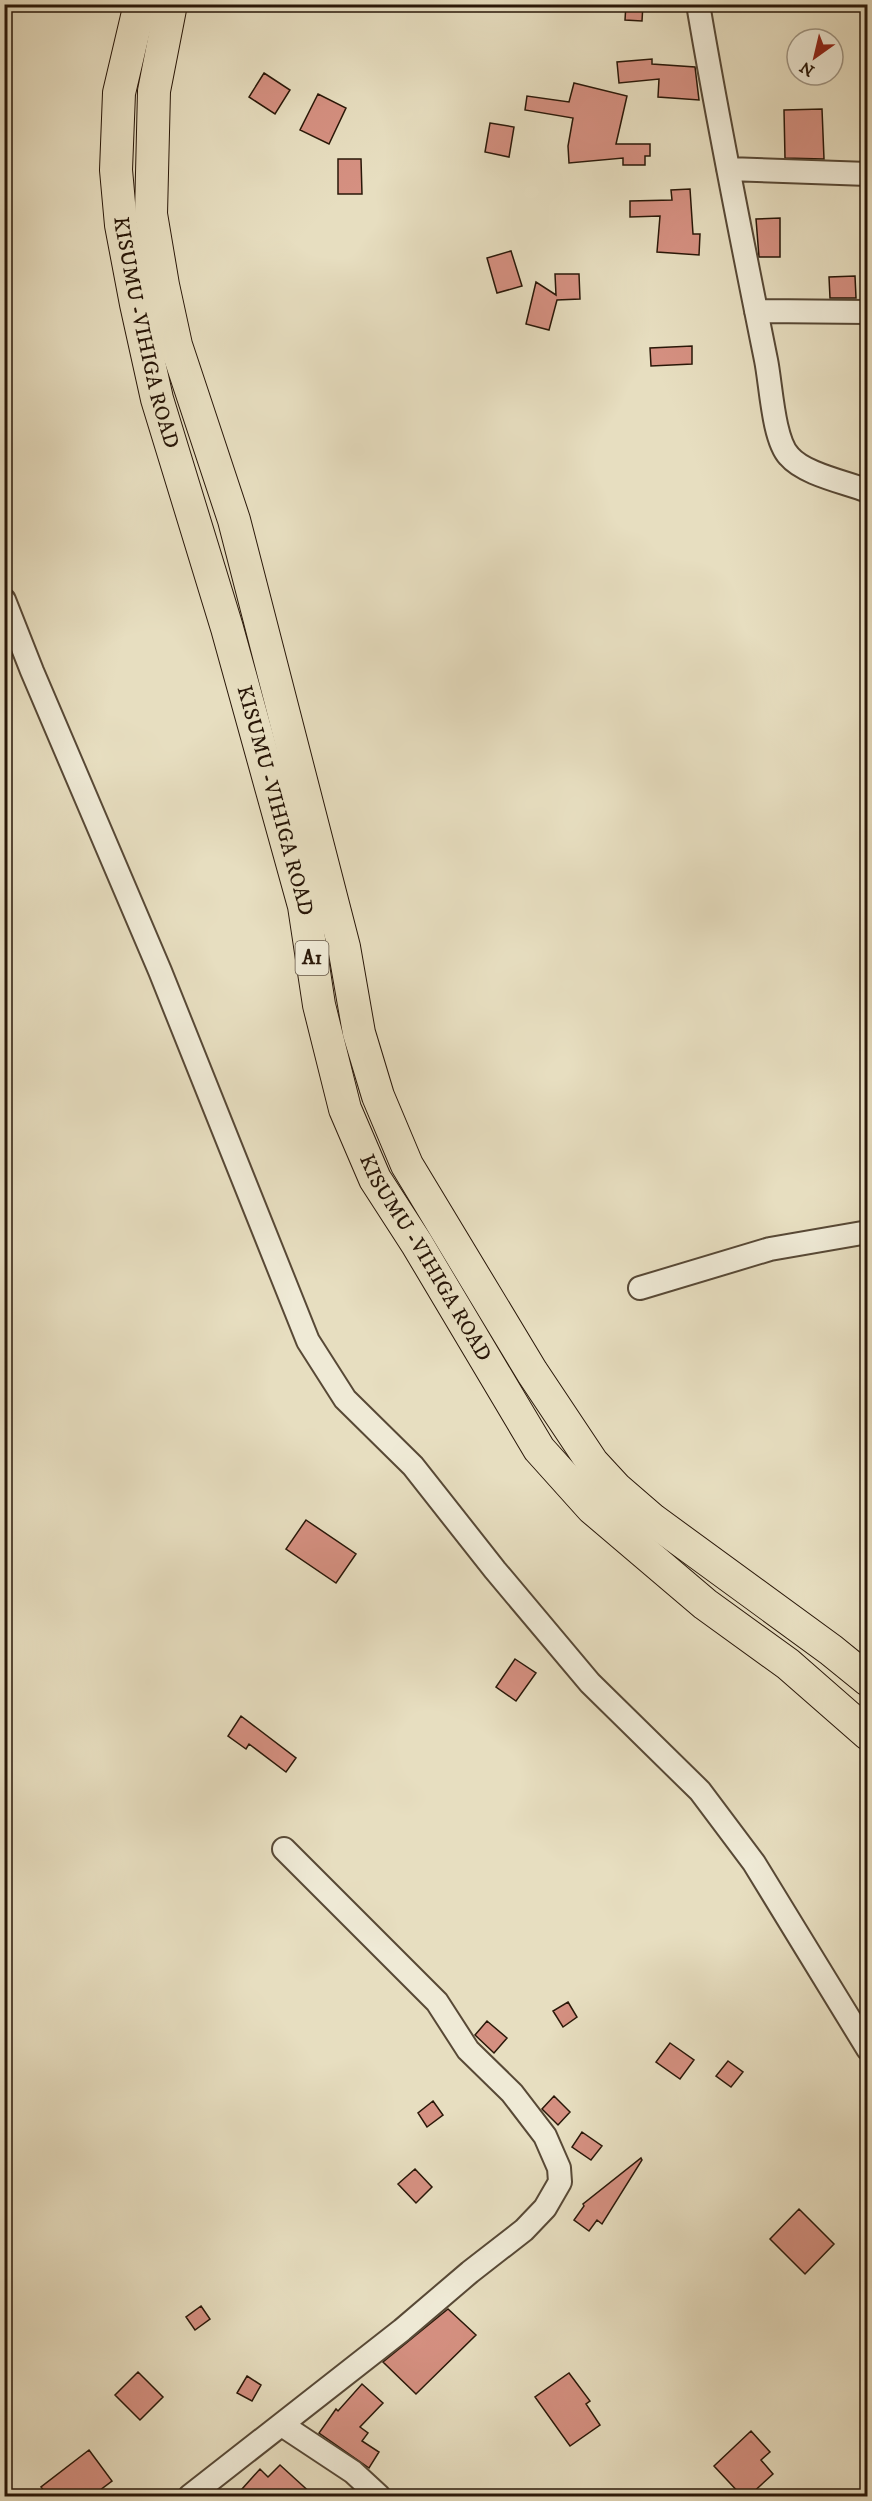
<svg xmlns="http://www.w3.org/2000/svg" width="872" height="2501" font-family="'IM FELL DW Pica',serif">
	<style>
		.building { fill: #d59081; stroke: #291708; stroke-width: 1.5 }
		.lines { fill: none; stroke-linecap: round; stroke-linejoin: round }
		.minor-casing { stroke: #584936; stroke-width: 26 }
		.highway-casing { stroke: #291708; stroke-width: 34 }
		.minor { stroke: #efead6; stroke-width: 22 }
		.highway { stroke: #e7dec0; stroke-width: 32 }
		.labels { text-anchor: middle; dominant-baseline: central; stroke-width: 4.5; stroke-linejoin: round; paint-order: stroke }
		.shield { fill: #efead6; stroke: #645646; stroke-width: 1.5 }
		.shield-label { font-size: 20px; font-weight: bold; fill: #291708 }
		.street-label { font-size: 21px; fill: #291708; stroke: #efead6 }
	</style>
	<rect width="100%" height="100%" fill="#e7dec0"/>
	<filter id="stains"><feTurbulence type="fractalNoise" baseFrequency=".00333" numOctaves="4"/><feColorMatrix values="0 0 0 0 .2 0 0 0 0 .09 0 0 0 0 .02 0 0 0 .5 -.17"/></filter>
	<radialGradient id="worn" r=".72"><stop offset=".6" stop-color="#630" stop-opacity="0"/><stop offset="1" stop-color="#630" stop-opacity=".3"/></radialGradient>
	<path class="building" d="M 626,4 L 643,4 L 642,21 L 625,20 Z
		M 652,59 L 652,64 L 695,67 L 699,100 L 658,97 L 659,79 L 619,83 L 617,62 Z
		M 264,73 L 290,90 L 275,114 L 249,97 Z
		M 574,83 L 627,96 L 616,144 L 650,144 L 650,156 L 645,156 L 645,165 L 623,165 L 623,158 L 569,163 L 568,146 L 573,118 L 525,110 L 527,96 L 569,102 Z
		M 318,94 L 346,108 L 329,144 L 300,130 Z
		M 822,109 L 824,159 L 785,158 L 784,110 Z
		M 490,123 L 514,127 L 509,157 L 485,152 Z
		M 338,159 L 361,159 L 362,194 L 338,194 Z
		M 690,189 L 693,234 L 700,234 L 699,255 L 657,252 L 660,216 L 630,217 L 630,201 L 672,200 L 671,190 Z
		M 780,218 L 780,257 L 759,257 L 756,219 Z
		M 511,251 L 522,286 L 497,293 L 487,258 Z
		M 555,274 L 579,274 L 580,299 L 557,300 L 549,330 L 526,324 L 536,282 L 556,295 Z
		M 855,276 L 856,298 L 830,298 L 829,277 Z
		M 692,346 L 692,364 L 651,366 L 650,348 Z
		M 306,1520 L 356,1554 L 336,1583 L 286,1549 Z
		M 515,1659 L 536,1673 L 516,1701 L 496,1687 Z
		M 241,1716 L 296,1758 L 286,1772 L 249,1744 L 246,1749 L 228,1736 Z
		M 568,2002 L 577,2017 L 563,2027 L 553,2011 Z
		M 487,2021 L 507,2038 L 494,2053 L 475,2035 Z
		M 670,2043 L 694,2060 L 680,2079 L 656,2062 Z
		M 728,2061 L 743,2072 L 731,2087 L 716,2076 Z
		M 554,2096 L 570,2112 L 558,2125 L 542,2109 Z
		M 433,2101 L 443,2115 L 427,2127 L 418,2113 Z
		M 582,2132 L 602,2146 L 591,2160 L 572,2147 Z
		M 641,2158 L 642,2160 L 602,2224 L 597,2220 L 589,2231 L 574,2220 L 584,2206 L 583,2204 Z
		M 415,2169 L 432,2187 L 416,2203 L 398,2184 Z
		M 799,2209 L 834,2244 L 805,2274 L 770,2239 Z
		M 201,2306 L 210,2319 L 195,2330 L 186,2317 Z
		M 448,2309 L 476,2335 L 416,2394 L 383,2362 Z
		M 138,2372 L 163,2397 L 140,2420 L 115,2395 Z
		M 569,2373 L 590,2401 L 586,2404 L 600,2425 L 570,2446 L 535,2397 Z
		M 247,2376 L 261,2385 L 252,2401 L 237,2393 Z
		M 362,2384 L 383,2403 L 360,2427 L 368,2433 L 362,2441 L 379,2452 L 369,2468 L 319,2433 L 336,2409 L 338,2411 Z
		M 751,2431 L 770,2452 L 761,2460 L 773,2474 L 749,2496 L 742,2496 L 714,2466 Z
		M 89,2450 L 112,2481 L 92,2496 L 48,2496 L 41,2487 Z
		M 280,2465 L 314,2496 L 250,2496 L 242,2489 L 260,2469 L 268,2477 Z"/>
	<g class="lines">
		<g class="minor-casing">
			<path id="minor" d="M 698,4 C 718,123 742,241 766,360 C 771,384 773,439 789,456 C 804,474 845,482 868,491
				M 728,169 L 868,174
				M 756,311 L 868,312
				M 4,600 L 32,671 L 160,971 L 308,1341 L 345,1399 L 413,1466 L 495,1570 L 590,1683 L 700,1791 L 754,1863 L 868,2049
				M 640,1288 L 770,1249 L 868,1232
				M 282,2425 L 353,2472 L 379,2496
				M 190,2496 L 402,2330 L 470,2272 L 524,2230 L 545,2208 L 560,2182 L 559,2168 L 545,2136 L 512,2093 L 468,2050 L 437,2002 L 284,1849"/>
		</g>
		<g class="highway-casing">
			<g id="highway">
				<path id="s1" d="M 140,4 L 119,93 L 116,170 L 121,225 L 136,304 L 157,399 L 227,628 L 304,906 L 319,1005 L 345,1109 L 375,1179 L 417,1244 L 539,1449 L 592,1508 L 625,1536 L 705,1604 L 788,1664 L 868,1734"/>
				<path d="M 171,4 L 154,91 L 151,214 L 163,285 L 176,345 L 234,520 L 344,947 L 359,1033 L 378,1096 L 407,1165 L 532,1372 L 592,1462 L 616,1488 L 653,1520 L 831,1650 L 868,1680"/>
			</g>
		</g>
		<use href="#minor" class="minor"/>
		<use href="#highway" class="highway"/>
	</g>
	<g class="labels">
		<rect class="shield" x="295.5" y="941" width="33" height="34" rx="4.5"/>
		<g class="shield-label">
			<text x="312" y="958">A1</text>
		</g>
		<g class="street-label">
			<text stroke="none"><textPath href="#s1" startOffset="334">KISUMU -VIHIGA ROAD</textPath></text>
			<text stroke="none"><textPath href="#s1" startOffset="820">KISUMU -VIHIGA ROAD</textPath></text>
			<text stroke="none"><textPath href="#s1" startOffset="1306">KISUMU -VIHIGA ROAD</textPath></text>
		</g>
	</g>
	<rect width="872" height="2501" fill="none" stroke="#e7dec0" stroke-width="24"/>
	<rect x="6" y="6" width="860" height="2489" fill="none" stroke="#291708" stroke-width="3"/>
	<rect x="12" y="12" width="848" height="2477" fill="none" stroke="#291708" stroke-width="1.5"/>
	<g transform="translate(815 57) rotate(214)"><circle r="28" fill="#efead6" stroke="#a09684" stroke-width="1.5"/>
	<path d="M0-4.5L10 22L0 15L-10 22Z" fill="#8f2418"/>
	<text y="-9" font-size="16" font-weight="bold" text-anchor="middle" fill="#291708">N</text>
	</g>
	<rect width="100%" height="100%" filter="url(#stains)"/>
	<rect width="100%" height="100%" fill="url(#worn)"/>
</svg>
